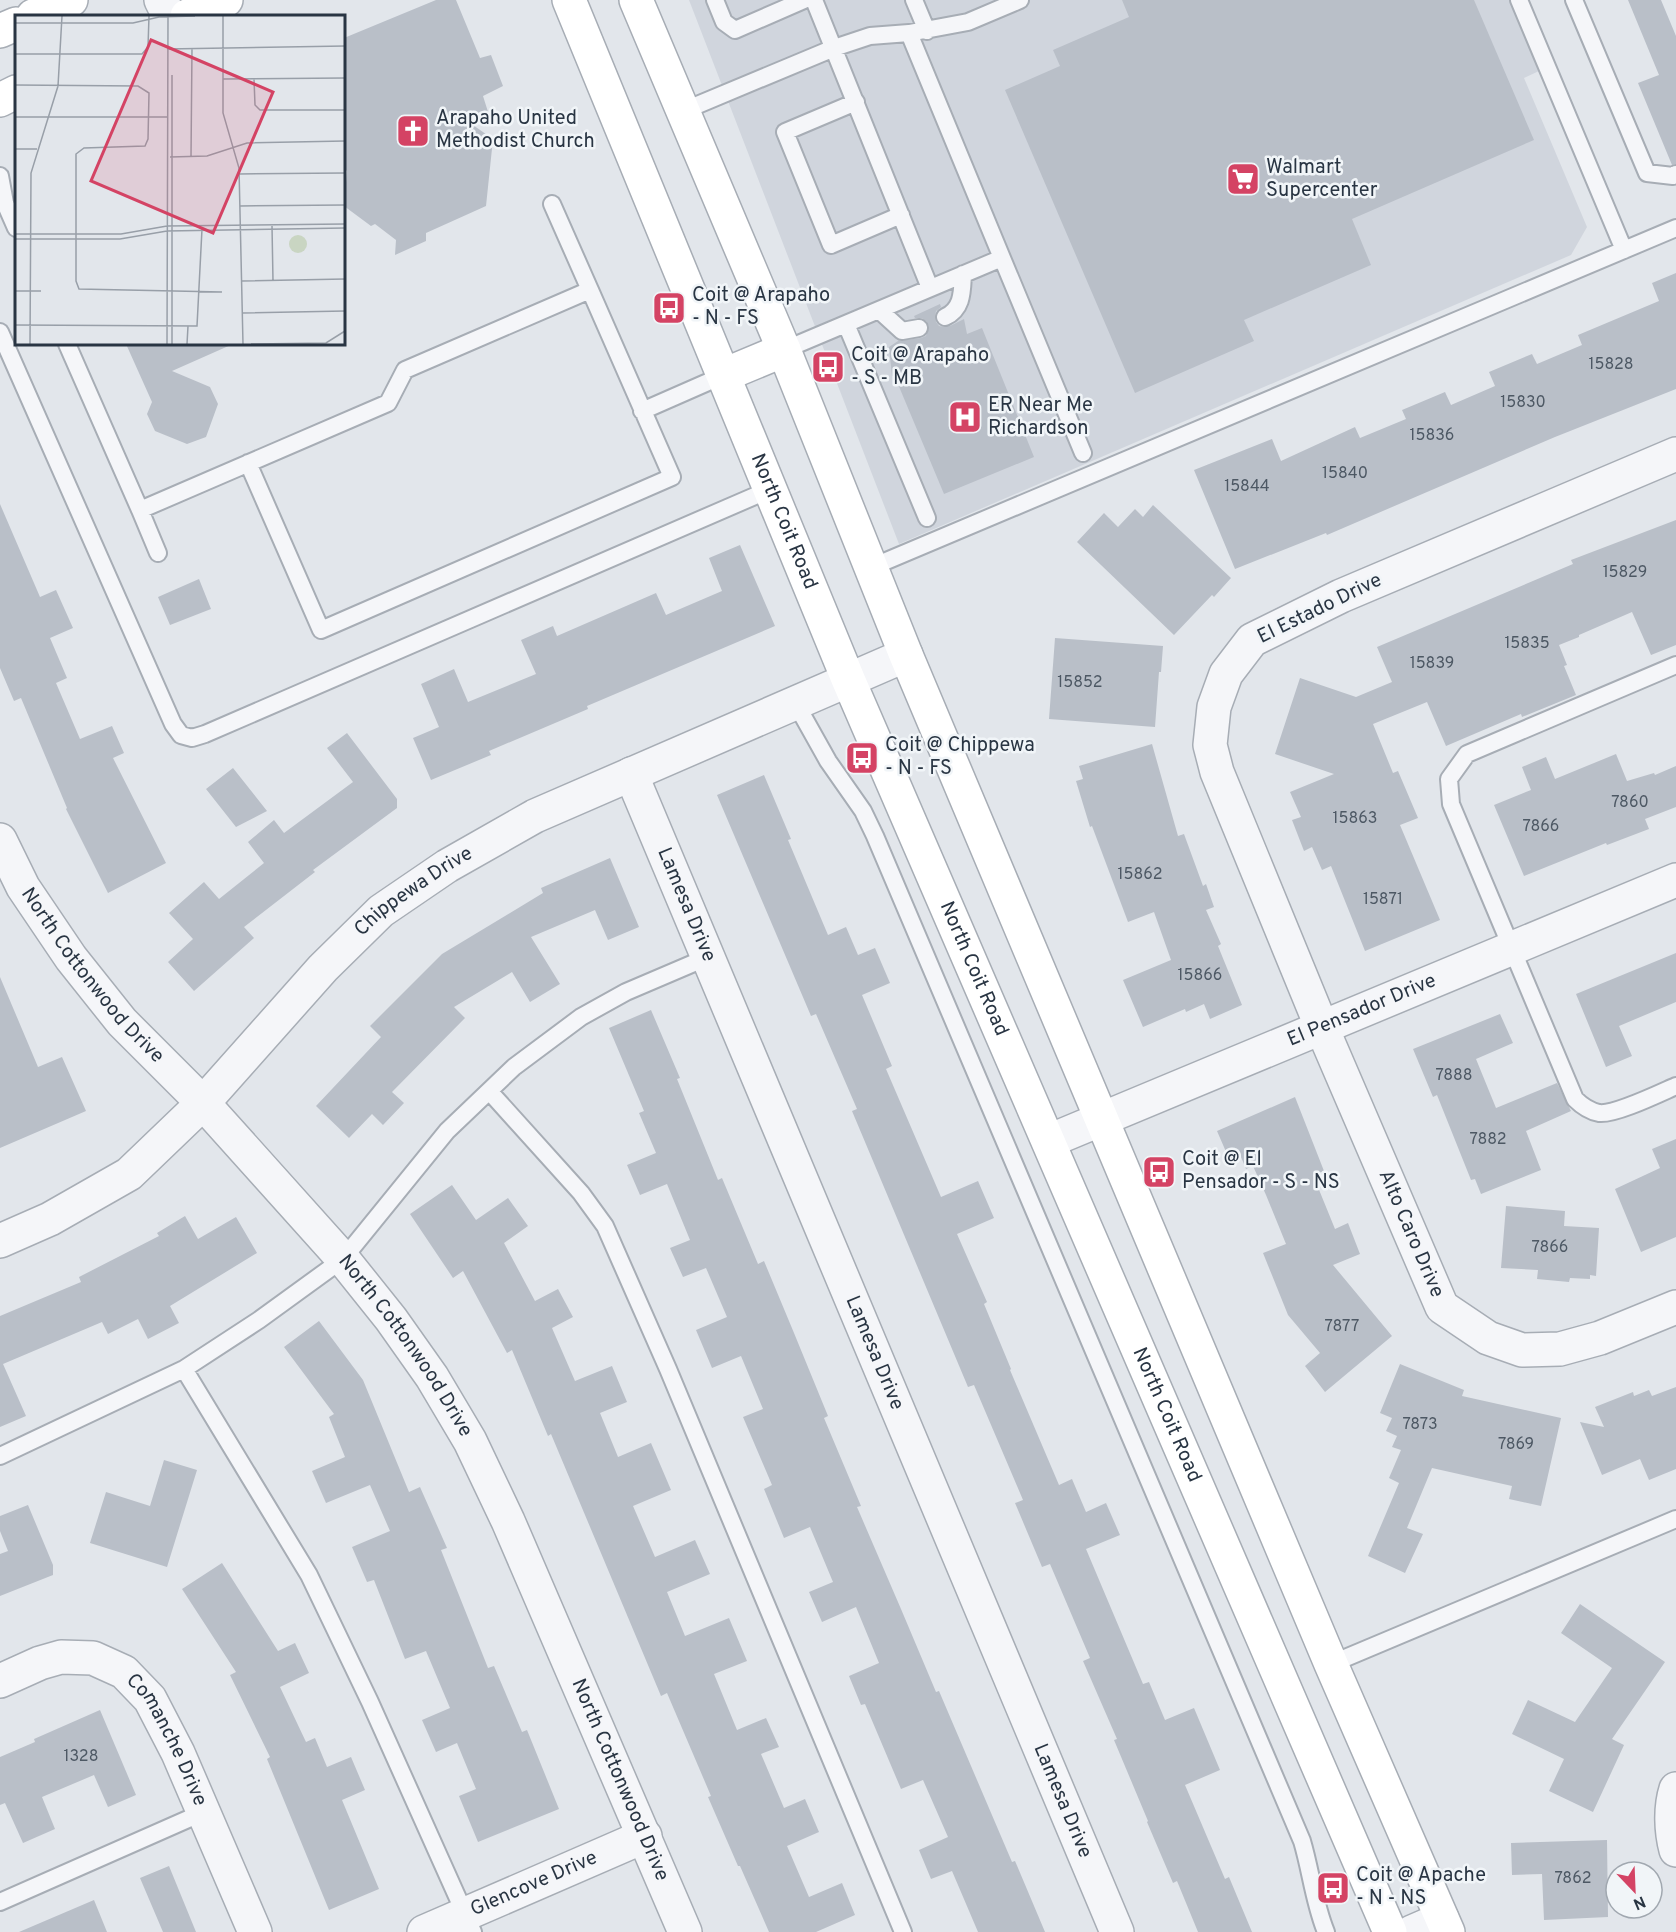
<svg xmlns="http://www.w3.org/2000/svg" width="1676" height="1932" font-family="Overpass,sans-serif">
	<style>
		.built { fill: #d0d5dd }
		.building { fill: #b9bfc8 }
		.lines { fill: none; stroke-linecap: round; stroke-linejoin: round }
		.service-casing { stroke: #a7adb5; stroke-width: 20 }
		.minor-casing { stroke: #a7adb5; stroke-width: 36 }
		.secondary-casing { stroke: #a7adb5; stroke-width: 36 }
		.service { stroke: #f5f6f9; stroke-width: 16 }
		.minor { stroke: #f5f6f9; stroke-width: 33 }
		.secondary { stroke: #fff; stroke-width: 33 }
		.labels { text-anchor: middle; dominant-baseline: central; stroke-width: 5; stroke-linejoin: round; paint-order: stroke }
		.number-label { font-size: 16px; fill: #4d5864 }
		.poi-label { font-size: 20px; fill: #293543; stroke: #f1f5f8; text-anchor: start }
		.street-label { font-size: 20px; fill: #293543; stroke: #f1f5f8 }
		.inset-road { fill: none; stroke: #989fa8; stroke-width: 1.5 }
		.view { fill: #d44364; fill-opacity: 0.15; stroke: #d44364; stroke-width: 3 }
		.inset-edge { fill: none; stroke: #293543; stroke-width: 3 }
	</style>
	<rect width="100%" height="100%" fill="#e2e6eb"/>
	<path class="built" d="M 689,0 L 1509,0 L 1539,71 L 1524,78 L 1587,227 L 1571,255 L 899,544 Z"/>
	<path class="building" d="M 436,0 L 456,0 L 480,58 L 491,55 L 503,86 L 483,96 L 489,115 L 470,123 L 493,139 L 486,206 L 426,233 L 426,241 L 395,255 L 396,240 L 375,224 L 371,226 L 344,206 L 347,171 L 344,168 L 344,38 Z
		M 1122,0 L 1474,0 L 1534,140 L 1352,219 L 1371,265 L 1244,320 L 1254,341 L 1135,393 L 1005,90 L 1060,66 L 1053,50 L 1129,17 Z
		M 1628,0 L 1661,0 L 1676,36 L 1676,164 L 1672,165 L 1638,83 L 1659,75 Z
		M 1676,273 L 1676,389 L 1555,437 L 1327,535 L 1326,533 L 1235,569 L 1194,470 L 1272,439 L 1281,461 L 1355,427 L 1360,438 L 1406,419 L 1402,410 L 1445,392 L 1451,405 L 1495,386 L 1489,372 L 1532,354 L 1537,364 L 1582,345 L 1578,335 L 1659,301 L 1652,283 Z
		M 940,304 L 941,307 L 936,311 L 935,316 L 936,322 L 939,326 L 944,327 L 950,326 L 964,319 L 967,334 L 982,328 L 1034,457 L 944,494 L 895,377 L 892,376 L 889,347 L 898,341 L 921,338 L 926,336 L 929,327 L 927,322 L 922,318 L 915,318 L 914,316 Z
		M 126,344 L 233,344 L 172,371 L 210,387 L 218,404 L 206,437 L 187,444 L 155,431 L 147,414 L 152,402 Z
		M 0,504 L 40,597 L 56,590 L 73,628 L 50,638 L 67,678 L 56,683 L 80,739 L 112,726 L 124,753 L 113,758 L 166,863 L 108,893 L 66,809 L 67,808 L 21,698 L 14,701 L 0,668 Z
		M 1153,505 L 1231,578 L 1214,597 L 1212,595 L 1174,635 L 1077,542 L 1104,513 L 1118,527 L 1135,509 L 1143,517 Z
		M 1676,520 L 1676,645 L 1651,655 L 1632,612 L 1579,635 L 1579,637 L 1559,645 L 1567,665 L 1564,666 L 1576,695 L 1522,717 L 1521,714 L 1446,746 L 1427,702 L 1373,724 L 1393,773 L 1398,771 L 1418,818 L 1400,825 L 1440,920 L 1365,951 L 1331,866 L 1322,870 L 1312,847 L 1304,851 L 1292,820 L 1301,817 L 1290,792 L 1334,774 L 1275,754 L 1300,678 L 1356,697 L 1392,682 L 1377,647 L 1573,564 L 1571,560 Z
		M 740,545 L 775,626 L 587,706 L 588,709 L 489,751 L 491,755 L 431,780 L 413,738 L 439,727 L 421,684 L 454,669 L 468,702 L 536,674 L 521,640 L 553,626 L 557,636 L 656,593 L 666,615 L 722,591 L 709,558 Z
		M 199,579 L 211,609 L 170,625 L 158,597 Z
		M 1055,638 L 1163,646 L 1161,672 L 1159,672 L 1155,727 L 1049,719 Z
		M 347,733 L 397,799 L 397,808 L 313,870 L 315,872 L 244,927 L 254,938 L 194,991 L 168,962 L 193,939 L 169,913 L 204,882 L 219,899 L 264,863 L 248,842 L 274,820 L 284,833 L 353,782 L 327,748 Z
		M 1152,744 L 1178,836 L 1184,834 L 1203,886 L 1206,884 L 1214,907 L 1206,910 L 1221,944 L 1218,946 L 1242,1005 L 1210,1019 L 1204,1004 L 1186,1012 L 1185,1009 L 1143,1027 L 1123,980 L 1171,960 L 1154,912 L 1128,922 L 1092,826 L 1090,827 L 1076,781 L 1083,779 L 1079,766 Z
		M 1616,754 L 1627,781 L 1654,773 L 1655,775 L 1676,766 L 1676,807 L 1645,819 L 1649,829 L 1607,845 L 1606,843 L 1524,876 L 1494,805 L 1531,790 L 1522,767 L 1546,757 L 1555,779 Z
		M 233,768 L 267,811 L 236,827 L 206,789 Z
		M 764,775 L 791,839 L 788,840 L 828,935 L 846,927 L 858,955 L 875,948 L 890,983 L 862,995 L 892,1066 L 886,1069 L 941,1197 L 978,1181 L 994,1218 L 957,1234 L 987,1302 L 984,1304 L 1011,1369 L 1010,1370 L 1059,1485 L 1072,1479 L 1086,1512 L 1106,1503 L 1120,1535 L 1086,1549 L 1143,1684 L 1149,1682 L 1165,1720 L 1194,1708 L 1220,1770 L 1185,1785 L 1225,1879 L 1229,1877 L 1252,1932 L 1198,1932 L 1177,1881 L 1173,1883 L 1147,1822 L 1148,1821 L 1114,1740 L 1117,1739 L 1083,1661 L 1090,1658 L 1050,1564 L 1042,1567 L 1015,1503 L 1023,1500 L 974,1385 L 968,1387 L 852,1111 L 857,1109 L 816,1014 L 811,1016 L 717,795 Z
		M 610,858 L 639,927 L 608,940 L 595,910 L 531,937 L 560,984 L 530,1002 L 512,972 L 454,1007 L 465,1018 L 392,1092 L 404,1103 L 383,1125 L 372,1114 L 349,1138 L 316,1106 L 381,1037 L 370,1026 L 442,954 L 543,893 L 541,888 Z
		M 1676,953 L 1676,1002 L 1619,1026 L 1632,1056 L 1606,1067 L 1576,994 Z
		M 0,977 L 38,1067 L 62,1057 L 86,1111 L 0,1148 Z
		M 651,1010 L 680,1078 L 677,1079 L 718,1180 L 722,1178 L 758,1264 L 764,1261 L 794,1333 L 828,1416 L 824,1418 L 861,1506 L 857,1507 L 901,1609 L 936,1692 L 939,1691 L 1012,1862 L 1015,1861 L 1045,1932 L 978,1932 L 952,1871 L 931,1879 L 919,1850 L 948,1837 L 923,1780 L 901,1789 L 865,1704 L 861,1705 L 849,1676 L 879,1663 L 856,1607 L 822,1622 L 809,1592 L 833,1582 L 810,1527 L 784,1538 L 764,1489 L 772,1485 L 743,1417 L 763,1409 L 741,1356 L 712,1368 L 696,1330 L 727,1317 L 706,1268 L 683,1277 L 670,1248 L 690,1240 L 667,1184 L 640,1195 L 627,1165 L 656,1153 L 639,1113 L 644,1111 L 609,1028 Z
		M 1500,1014 L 1513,1043 L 1476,1059 L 1496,1108 L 1557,1083 L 1571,1111 L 1526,1131 L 1541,1170 L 1481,1194 L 1475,1179 L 1471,1180 L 1437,1095 L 1433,1097 L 1413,1049 Z
		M 1295,1097 L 1324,1171 L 1313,1175 L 1335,1229 L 1348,1223 L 1360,1254 L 1333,1265 L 1392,1336 L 1325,1392 L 1305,1366 L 1320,1353 L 1288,1315 L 1263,1253 L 1286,1244 L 1266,1195 L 1253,1166 L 1246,1169 L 1241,1157 L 1230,1161 L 1217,1131 Z
		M 1676,1139 L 1676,1237 L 1641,1252 L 1615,1189 L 1660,1168 L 1652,1149 Z
		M 452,1185 L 476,1220 L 508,1198 L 528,1226 L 504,1243 L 535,1301 L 558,1289 L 573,1317 L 552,1328 L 575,1381 L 612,1366 L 627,1402 L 600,1413 L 618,1457 L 651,1443 L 671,1490 L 633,1506 L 655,1557 L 695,1540 L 710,1574 L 667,1592 L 685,1636 L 729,1618 L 747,1661 L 714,1674 L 737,1730 L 766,1718 L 779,1747 L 761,1754 L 784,1808 L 805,1799 L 819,1832 L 787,1846 L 809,1897 L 842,1883 L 855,1915 L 816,1932 L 769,1932 L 740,1866 L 738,1866 L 708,1797 L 711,1796 L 667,1693 L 661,1696 L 551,1434 L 548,1436 L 512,1350 L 507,1353 L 463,1271 L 453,1278 L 410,1214 Z
		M 1506,1206 L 1565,1211 L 1564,1226 L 1599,1228 L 1596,1276 L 1590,1275 L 1590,1279 L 1570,1278 L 1569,1282 L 1537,1279 L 1538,1270 L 1501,1268 Z
		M 185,1216 L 198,1239 L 236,1217 L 257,1253 L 170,1306 L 179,1323 L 148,1339 L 138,1319 L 108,1334 L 102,1322 L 3,1364 L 26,1416 L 0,1427 L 0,1316 L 81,1282 L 79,1277 L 159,1236 L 157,1233 Z
		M 319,1321 L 363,1380 L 409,1492 L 420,1487 L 447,1548 L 441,1550 L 488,1668 L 494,1666 L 522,1732 L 527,1730 L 559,1809 L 478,1842 L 459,1796 L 476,1789 L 457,1743 L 436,1752 L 422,1720 L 450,1708 L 426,1651 L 405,1659 L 374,1580 L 367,1582 L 352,1547 L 390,1531 L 370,1485 L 326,1503 L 312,1471 L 345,1457 L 329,1417 L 334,1414 L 284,1347 Z
		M 1400,1364 L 1464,1390 L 1462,1396 L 1561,1418 L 1541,1506 L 1509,1499 L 1512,1486 L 1432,1468 L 1407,1528 L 1423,1534 L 1405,1573 L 1368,1556 L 1399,1483 L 1389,1478 L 1401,1450 L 1392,1447 L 1397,1436 L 1386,1431 L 1392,1418 L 1380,1413 Z
		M 1676,1387 L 1676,1469 L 1649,1480 L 1640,1459 L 1602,1475 L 1580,1422 L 1604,1427 L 1595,1407 L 1633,1392 L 1634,1396 L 1649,1390 L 1652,1396 Z
		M 164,1460 L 197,1470 L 167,1567 L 90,1543 L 106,1492 L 150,1506 Z
		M 28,1505 L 53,1565 L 53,1575 L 0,1596 L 0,1554 L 8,1551 L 0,1531 L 0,1516 Z
		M 222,1563 L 278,1651 L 295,1643 L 309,1673 L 280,1687 L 306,1742 L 315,1738 L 327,1767 L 351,1757 L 365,1790 L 342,1800 L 379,1889 L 329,1910 L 267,1759 L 270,1757 L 230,1675 L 236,1672 L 182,1589 Z
		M 1580,1604 L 1665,1662 L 1612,1739 L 1624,1745 L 1593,1812 L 1549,1791 L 1564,1759 L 1512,1734 L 1528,1700 L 1575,1722 L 1612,1668 L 1561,1633 Z
		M 100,1710 L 136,1795 L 108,1807 L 94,1775 L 42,1797 L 55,1829 L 23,1843 L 5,1803 L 0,1805 L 0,1757 L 35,1742 L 34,1739 Z
		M 1607,1840 L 1608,1917 L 1544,1920 L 1542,1874 L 1512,1875 L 1511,1843 Z
		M 169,1866 L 196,1932 L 163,1932 L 140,1878 Z
		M 94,1900 L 107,1932 L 19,1932 Z"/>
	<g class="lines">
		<g class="service-casing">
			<path id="service" d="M 715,0 L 724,22 L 735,30 L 804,0
				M 814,0 L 930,288
				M 914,0 L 927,31
				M 1519,0 L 1624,250
				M 1574,0 L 1647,173 L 1673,176 L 1676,174
				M 856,102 L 785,132 L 831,245 L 901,215
				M 683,111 L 834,48 L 870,36 L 909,33
				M 0,176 L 5,203 L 16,228
				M 552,204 L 590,290
				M 1002,258 L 1083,453
				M 879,310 L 902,331 L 919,328
				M 945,317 C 963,309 962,291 963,274
				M 846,324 L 927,518
				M 0,332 L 173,724 L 181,735 L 192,738 L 205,734 L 771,489
				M 67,344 L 140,510 L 388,403 L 405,370 L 590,290 L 672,477 L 321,630 L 248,463
				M 784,350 L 1002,258 L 909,33 L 968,22 L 1020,0
				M 642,411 L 724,375
				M 140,510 L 158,553
				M 872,567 L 1676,228
				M 1676,665 L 1467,754 L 1449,779 L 1451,804 L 1575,1099 C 1582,1106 1589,1111 1599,1113 C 1615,1115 1660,1093 1676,1086
				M 795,702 L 828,761 L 863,811 L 875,836 L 1302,1841 C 1311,1871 1314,1903 1326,1932
				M 489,1091 L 581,1193 L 605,1226 L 668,1369 L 903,1932
				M 184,1369 L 309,1575 L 370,1702 L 473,1932
				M 0,1456 L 184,1369 L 259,1320 L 343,1259 L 447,1131 L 514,1067 L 581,1017 L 626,992 L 708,957
				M 1331,1664 L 1676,1519
				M 0,1902 L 204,1812"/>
		</g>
		<g class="minor-casing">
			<g id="minor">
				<path d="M 161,0 L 169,16"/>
				<path id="s1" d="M 1676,454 L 1341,596 L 1252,640 L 1226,674 L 1214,707 L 1210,745 L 1217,772 L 1322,1028 L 1442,1307 L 1488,1338 L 1522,1350 L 1560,1349 L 1600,1338 L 1676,1307"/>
				<path id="s2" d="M 631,774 L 1117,1932"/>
				<path id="s3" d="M 0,840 L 23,887 L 71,958 L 122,1022 L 203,1103 L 343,1259 L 391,1319 L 432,1377 L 470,1441 L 508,1521 L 685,1932"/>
				<path id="s4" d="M 1049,1141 L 1676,880"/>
				<path id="s5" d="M 0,1241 L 50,1219 L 129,1174 L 203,1103 L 323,968 L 381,911 L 447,866 L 535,816 L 906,655"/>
				<path id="s6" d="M 0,1681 L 40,1663 L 61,1657 L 93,1658 L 124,1672 L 150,1699 L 178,1753 L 255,1932"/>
				<path d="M 1676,1789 C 1670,1808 1671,1831 1676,1850"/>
				<path id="s7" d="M 424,1932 L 645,1836"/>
				<path d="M 1412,1932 L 1442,1919"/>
			</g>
		</g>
		<g class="secondary-casing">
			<g id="secondary">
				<path id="s8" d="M 569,0 L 848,679 L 1390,1932"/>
				<path d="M 636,0 L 784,350 L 906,655 L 1331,1664 L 1448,1932"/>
				<path d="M 33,16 L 71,0"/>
				<path d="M 187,16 L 226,0"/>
				<path d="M 0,31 L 16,24"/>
				<path d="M 0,100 L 16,92"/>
				<path d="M 724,375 L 784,350"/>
			</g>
		</g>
		<use href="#service" class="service"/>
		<use href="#minor" class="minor"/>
		<use href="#secondary" class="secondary"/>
	</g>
	<defs>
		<g id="church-square" transform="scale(1.725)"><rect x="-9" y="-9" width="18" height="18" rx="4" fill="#d44364" stroke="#f1f5f8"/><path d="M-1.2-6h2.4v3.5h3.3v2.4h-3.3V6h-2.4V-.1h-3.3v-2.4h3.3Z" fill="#fff"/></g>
		<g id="supermarket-square" transform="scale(1.725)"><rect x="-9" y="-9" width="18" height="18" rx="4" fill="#d44364" stroke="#f1f5f8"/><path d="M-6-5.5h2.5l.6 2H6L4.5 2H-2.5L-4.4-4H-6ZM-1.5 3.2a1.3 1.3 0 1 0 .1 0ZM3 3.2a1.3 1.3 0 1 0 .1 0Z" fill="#fff"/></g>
		<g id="bus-square" transform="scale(1.725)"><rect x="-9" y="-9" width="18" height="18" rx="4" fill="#d44364" stroke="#f1f5f8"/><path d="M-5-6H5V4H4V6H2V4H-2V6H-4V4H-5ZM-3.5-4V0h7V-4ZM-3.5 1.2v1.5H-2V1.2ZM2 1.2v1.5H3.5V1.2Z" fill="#fff"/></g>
		<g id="hospital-square" transform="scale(1.725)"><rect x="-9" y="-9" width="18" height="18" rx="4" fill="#d44364" stroke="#f1f5f8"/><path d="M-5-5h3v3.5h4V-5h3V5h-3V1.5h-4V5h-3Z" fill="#fff"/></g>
	</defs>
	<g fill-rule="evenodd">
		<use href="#church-square" x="413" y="131"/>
		<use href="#supermarket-square" x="1243" y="179"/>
		<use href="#bus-square" x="669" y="308"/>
		<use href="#bus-square" x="828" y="367"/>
		<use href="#hospital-square" x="965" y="417"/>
		<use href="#bus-square" x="862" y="758"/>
		<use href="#bus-square" x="1159" y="1172"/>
		<use href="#bus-square" x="1333" y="1888"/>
	</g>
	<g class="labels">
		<g class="number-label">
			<text x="1611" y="365">15828</text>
			<text x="1523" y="403">15830</text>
			<text x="1432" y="436">15836</text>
			<text x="1345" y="474">15840</text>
			<text x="1247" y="487">15844</text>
			<text x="1625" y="573">15829</text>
			<text x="1527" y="644">15835</text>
			<text x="1432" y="664">15839</text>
			<text x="1080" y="683">15852</text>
			<text x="1630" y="803">7860</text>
			<text x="1355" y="819">15863</text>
			<text x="1541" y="827">7866</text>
			<text x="1140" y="875">15862</text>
			<text x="1383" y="900">15871</text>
			<text x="1200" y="976">15866</text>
			<text x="1454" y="1076">7888</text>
			<text x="1488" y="1140">7882</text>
			<text x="1550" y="1248">7866</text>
			<text x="1342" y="1327">7877</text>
			<text x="1420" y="1425">7873</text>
			<text x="1516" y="1445">7869</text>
			<text x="81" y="1757">1328</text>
			<text x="1573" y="1879">7862</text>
		</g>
		<g class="poi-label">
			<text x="436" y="119">Arapaho United<tspan x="436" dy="23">Methodist Church</tspan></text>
			<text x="1266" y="168">Walmart<tspan x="1266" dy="23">Supercenter</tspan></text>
			<text x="692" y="296">Coit @ Arapaho<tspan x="692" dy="23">- N - FS</tspan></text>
			<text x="851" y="356">Coit @ Arapaho<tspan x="851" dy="23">- S - MB</tspan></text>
			<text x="988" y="406">ER Near Me<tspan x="988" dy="23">Richardson</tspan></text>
			<text x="885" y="746">Coit @ Chippewa<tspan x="885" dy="23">- N - FS</tspan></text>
			<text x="1182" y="1160">Coit @ El<tspan x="1182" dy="23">Pensador - S - NS</tspan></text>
			<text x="1356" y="1876">Coit @ Apache<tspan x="1356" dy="23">- N - NS</tspan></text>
		</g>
		<g class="street-label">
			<text stroke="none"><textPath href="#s8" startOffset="564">North Coit Road</textPath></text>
			<text transform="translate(1320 609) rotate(-26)">El Estado Drive</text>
			<text stroke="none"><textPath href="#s5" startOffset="548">Chippewa Drive</textPath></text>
			<text stroke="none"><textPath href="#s2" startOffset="142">Lamesa Drive</textPath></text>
			<text stroke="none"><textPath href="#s8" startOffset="1050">North Coit Road</textPath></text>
			<text stroke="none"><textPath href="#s3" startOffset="165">North Cottonwood Drive</textPath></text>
			<text stroke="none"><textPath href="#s4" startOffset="339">El Pensador Drive</textPath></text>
			<text stroke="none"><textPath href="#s1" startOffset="1108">Alto Caro Drive</textPath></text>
			<text stroke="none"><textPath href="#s3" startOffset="651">North Cottonwood Drive</textPath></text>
			<text stroke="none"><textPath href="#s2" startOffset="628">Lamesa Drive</textPath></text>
			<text stroke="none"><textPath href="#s8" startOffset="1536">North Coit Road</textPath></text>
			<text stroke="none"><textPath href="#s6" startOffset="213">Comanche Drive</textPath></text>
			<text stroke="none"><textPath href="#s3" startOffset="1137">North Cottonwood Drive</textPath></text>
			<text stroke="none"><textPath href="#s2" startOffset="1114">Lamesa Drive</textPath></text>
			<text stroke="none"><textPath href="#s7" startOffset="120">Glencove Drive</textPath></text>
		</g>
	</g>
	<g transform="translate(15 15)">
		<rect width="330" height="330" fill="#e2e6eb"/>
		<path d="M274 229a9 9 0 1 1 18 0a9 9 0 1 1-18 0Z" fill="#c9d5c2"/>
		<path class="inset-road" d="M 208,1 L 208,98 L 224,153 L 228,329M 0,8 L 118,8 L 144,2 L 180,1M 152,34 L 330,31M 0,39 L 127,39 L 133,32 L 134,1M 208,64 L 330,63M 239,64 L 240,90 L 245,95 L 330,95M 0,70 L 123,71 L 134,78 L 133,124 L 130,131 L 69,133 L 61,139 L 61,266 L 64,274 L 207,277M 0,102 L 153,102M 0,134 L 22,134M 155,142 L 192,141 L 232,128 L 330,126M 176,142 L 177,33M 224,159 L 330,158M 225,191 L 330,190M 257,211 L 258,266M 0,219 L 106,219 L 152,211 L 330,209M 0,224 L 105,224 L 152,216 L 330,213M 226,266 L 330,264M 0,276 L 26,276M 227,298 L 330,296M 0,310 L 182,311 L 187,214M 15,329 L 16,158 L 43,71 L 47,1M 152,329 L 153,1M 157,329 L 157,60M 172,329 L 173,311M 236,329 L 311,328 L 330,316"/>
		<path class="view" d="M 136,25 L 258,77 L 198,218 L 76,166 Z"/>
		<rect width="330" height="330" class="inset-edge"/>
	</g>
	<g transform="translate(1634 1890) rotate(157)"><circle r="28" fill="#f1f5f8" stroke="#a1a8b0" stroke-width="1.5"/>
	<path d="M0-4.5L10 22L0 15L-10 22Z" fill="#d44364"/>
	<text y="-9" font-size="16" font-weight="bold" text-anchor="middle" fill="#293543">N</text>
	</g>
</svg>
